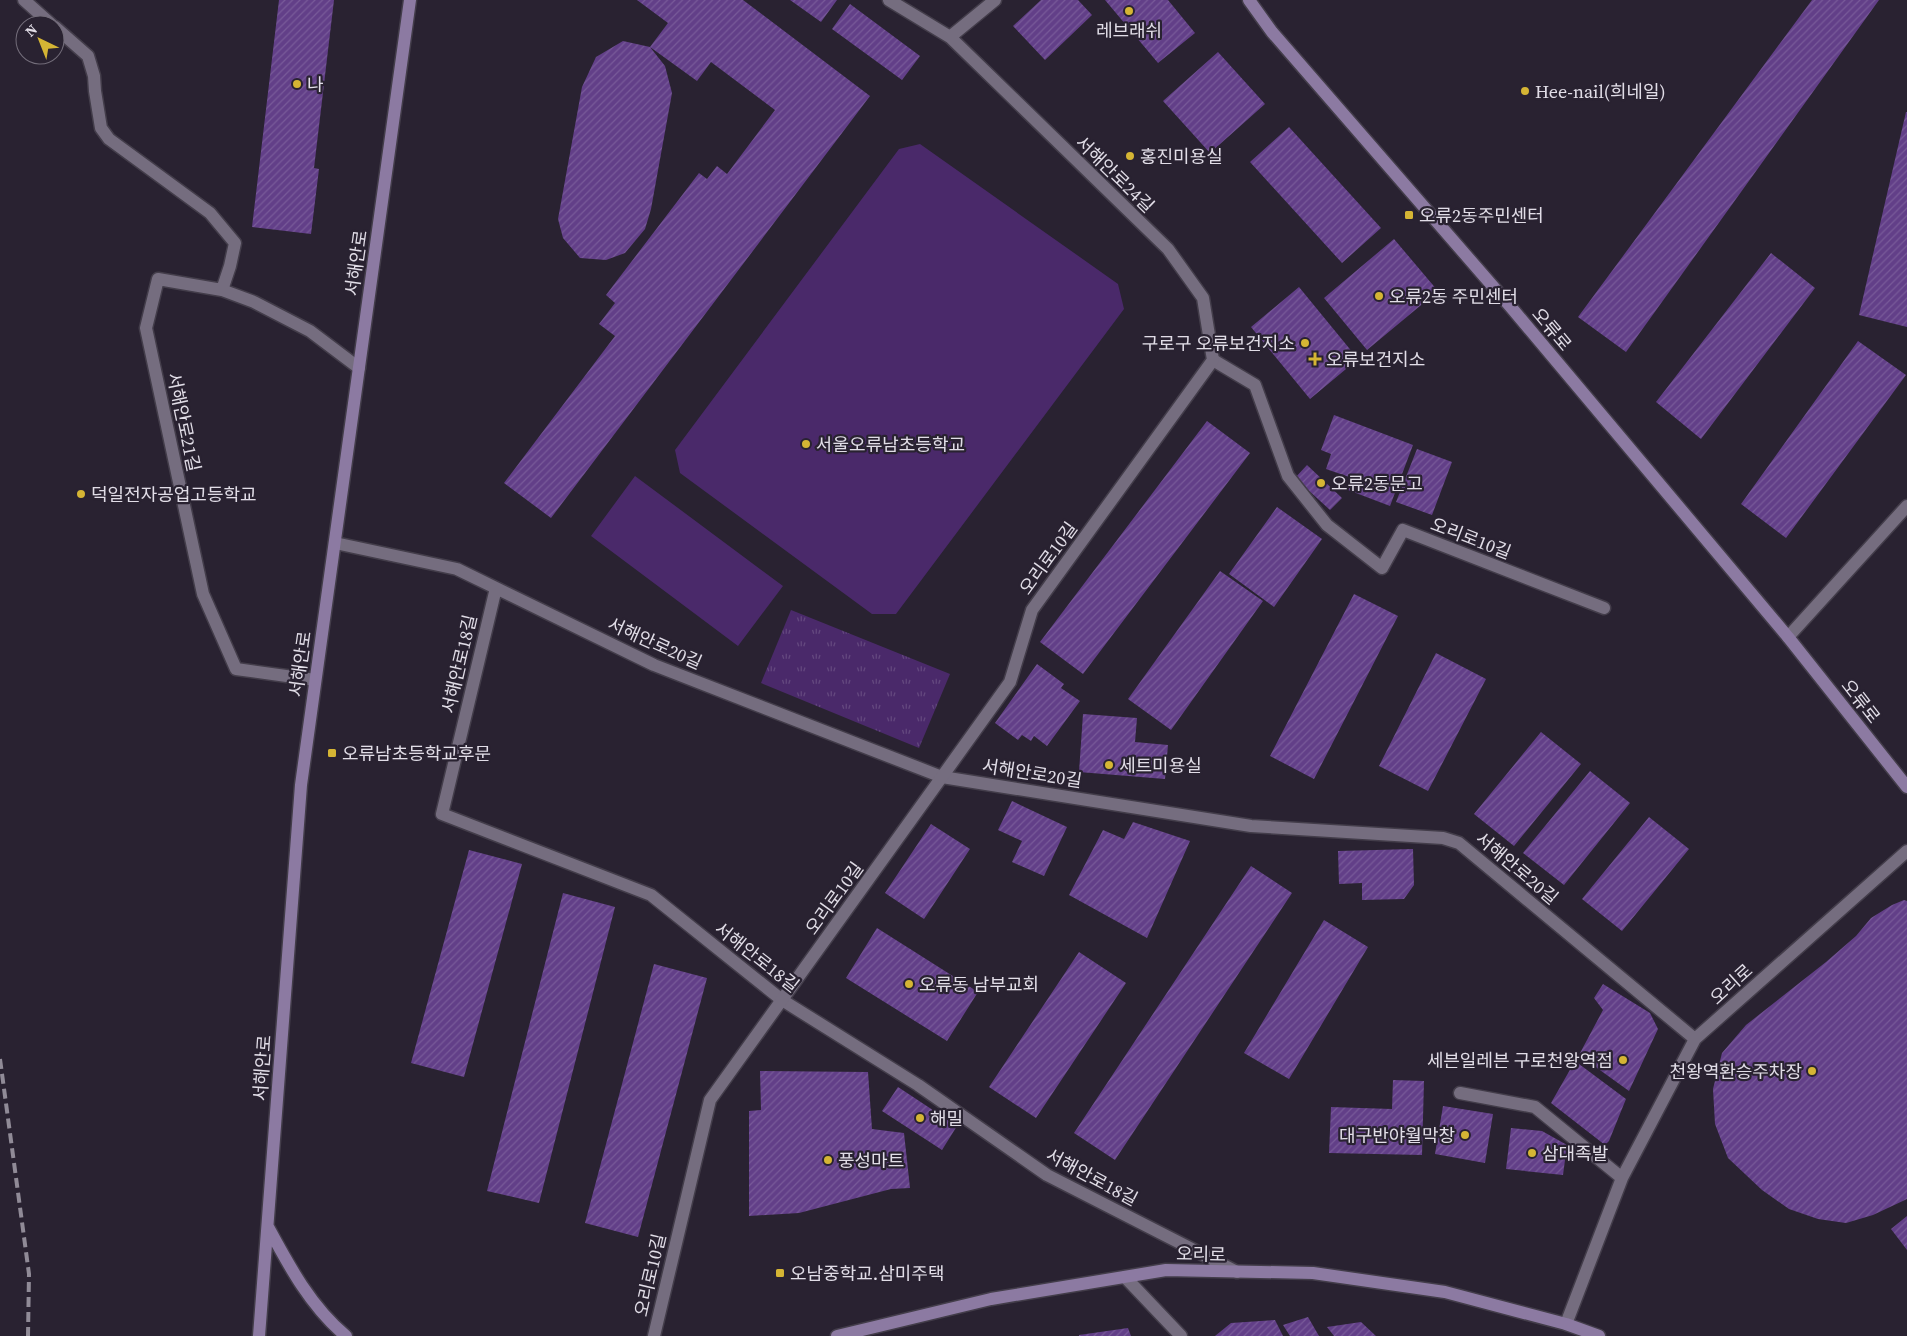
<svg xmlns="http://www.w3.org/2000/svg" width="1907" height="1336" font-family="'Source Serif 4','Noto Sans KR',serif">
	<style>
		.grass { fill: #4a296a }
		.park { fill: url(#park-tufts) }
		.building { fill: url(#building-hatch) }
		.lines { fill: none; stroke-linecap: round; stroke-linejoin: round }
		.service-casing { stroke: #433d4a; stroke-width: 15 }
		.minor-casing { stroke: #433d4a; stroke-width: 15 }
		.secondary-casing { stroke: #433d4a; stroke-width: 15 }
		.service { stroke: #756d7f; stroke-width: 12 }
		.minor { stroke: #756d7f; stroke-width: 12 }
		.secondary { stroke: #8c7aa2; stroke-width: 12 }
		.rail { stroke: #908b97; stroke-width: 4; stroke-dasharray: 10 5; stroke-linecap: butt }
		.poi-dot { fill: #d5b534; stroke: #292231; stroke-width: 2 }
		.labels { text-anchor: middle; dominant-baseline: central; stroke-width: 4.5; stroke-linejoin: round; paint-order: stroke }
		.poi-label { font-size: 18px; fill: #e1dde7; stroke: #292231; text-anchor: start }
		.street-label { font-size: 18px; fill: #e1dde7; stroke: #292231 }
	</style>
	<defs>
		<pattern id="park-tufts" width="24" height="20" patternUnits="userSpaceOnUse" patternTransform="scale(1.25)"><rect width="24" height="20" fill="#4a296a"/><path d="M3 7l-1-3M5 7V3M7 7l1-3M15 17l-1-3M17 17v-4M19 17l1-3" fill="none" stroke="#64487f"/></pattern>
		<pattern id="building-hatch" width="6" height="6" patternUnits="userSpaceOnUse" patternTransform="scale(1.25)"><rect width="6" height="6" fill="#623f88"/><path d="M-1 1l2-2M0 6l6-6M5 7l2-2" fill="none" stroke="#785a99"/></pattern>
	</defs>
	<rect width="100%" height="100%" fill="#292231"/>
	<path class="grass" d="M 920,144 L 1118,284 L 1124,309 L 896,614 L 872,614 L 680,473 L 675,450 L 899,149 Z
		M 635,476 L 783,586 L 738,646 L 591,536 Z"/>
	<path class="park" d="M 791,610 L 950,674 L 919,748 L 761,683 Z"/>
	<path class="building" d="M 279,0 L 334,0 L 314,168 L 319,169 L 311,234 L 252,227 Z
		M 637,0 L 743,0 L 870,96 L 551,518 L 504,483 L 615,336 L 599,324 L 615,303 L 606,295 L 699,173 L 707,179 L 717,166 L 727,174 L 775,110 L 711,62 L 697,81 L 650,47 L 665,66 L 672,93 L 651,209 L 645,229 L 625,253 L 606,260 L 580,258 L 563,238 L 558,219 L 582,87 L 596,57 L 623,41 L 650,47 L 668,23 Z
		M 790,0 L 837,0 L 821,22 Z
		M 1041,0 L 1078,0 L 1092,15 L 1045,60 L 1013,26 Z
		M 1105,0 L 1168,0 L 1195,33 L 1158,63 Z
		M 1812,0 L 1879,0 L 1626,352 L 1578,317 Z
		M 850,4 L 920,56 L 902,80 L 832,29 Z
		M 1218,52 L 1265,104 L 1210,153 L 1163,101 Z
		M 1906,112 L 1907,112 L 1907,327 L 1859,315 Z
		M 1289,127 L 1381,228 L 1342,263 L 1250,162 Z
		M 1394,239 L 1438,291 L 1367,350 L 1324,298 Z
		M 1771,253 L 1815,288 L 1701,439 L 1656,402 Z
		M 1299,287 L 1358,359 L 1310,399 L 1251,327 Z
		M 1858,341 L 1906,375 L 1786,538 L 1741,504 Z
		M 1334,415 L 1413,445 L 1390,506 L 1348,490 L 1352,478 L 1326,469 L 1331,454 L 1321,450 Z
		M 1207,421 L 1250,453 L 1083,674 L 1040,642 Z
		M 1417,449 L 1452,462 L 1432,515 L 1396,502 Z
		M 1307,465 L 1342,498 L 1330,510 L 1295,478 Z
		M 1277,507 L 1322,539 L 1274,607 L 1229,574 Z
		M 1220,571 L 1263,601 L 1171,730 L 1128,699 Z
		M 1354,594 L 1398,616 L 1314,779 L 1270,756 Z
		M 1436,653 L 1486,679 L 1428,791 L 1379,766 Z
		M 1037,664 L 1064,684 L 1061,688 L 1080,701 L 1047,746 L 1034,736 L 1031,741 L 1022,735 L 1018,740 L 995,723 Z
		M 1083,714 L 1137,718 L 1135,742 L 1168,745 L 1165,779 L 1079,772 Z
		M 1541,732 L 1581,764 L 1514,846 L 1474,814 Z
		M 1590,771 L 1630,803 L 1564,885 L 1523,853 Z
		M 1012,801 L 1067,827 L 1044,876 L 1012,862 L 1022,841 L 998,830 Z
		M 1649,817 L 1689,849 L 1622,931 L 1582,899 Z
		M 1133,822 L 1190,841 L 1147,938 L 1069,895 L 1103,830 L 1124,839 Z
		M 931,824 L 970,849 L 924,919 L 885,893 Z
		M 1413,849 L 1414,885 L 1404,899 L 1362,900 L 1362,883 L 1339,884 L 1338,851 Z
		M 469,850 L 522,864 L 464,1077 L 411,1063 Z
		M 1251,866 L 1292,893 L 1115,1160 L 1074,1133 Z
		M 563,893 L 615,907 L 539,1203 L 487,1191 Z
		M 1904,900 L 1907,901 L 1907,1199 L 1873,1215 L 1846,1223 L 1818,1219 L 1789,1209 L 1762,1190 L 1728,1158 L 1715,1124 L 1713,1089 L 1722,1053 L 1746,1025 L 1826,962 L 1856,936 L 1871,918 L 1892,905 Z
		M 1324,920 L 1368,947 L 1289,1079 L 1244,1053 Z
		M 877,928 L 978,992 L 947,1041 L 846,978 Z
		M 1079,952 L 1126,983 L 1036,1118 L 989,1087 Z
		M 654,964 L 707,978 L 638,1237 L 585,1223 Z
		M 1603,984 L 1650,1013 L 1658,1029 L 1629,1091 L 1579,1055 L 1603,1010 L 1594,998 Z
		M 1575,1061 L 1626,1099 L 1609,1141 L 1605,1145 L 1551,1103 Z
		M 760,1071 L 868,1072 L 872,1129 L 904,1133 L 910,1188 L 891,1189 L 799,1213 L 749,1216 L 749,1111 L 761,1110 Z
		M 1393,1080 L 1424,1081 L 1422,1155 L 1329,1153 L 1331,1107 L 1392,1109 Z
		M 898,1087 L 957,1126 L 942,1150 L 882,1111 Z
		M 1443,1106 L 1493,1114 L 1485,1163 L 1435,1154 Z
		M 1511,1128 L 1542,1131 L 1567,1145 L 1563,1175 L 1506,1169 Z
		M 1907,1216 L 1907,1250 L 1891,1229 Z
		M 1308,1317 L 1319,1336 L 1290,1336 L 1283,1325 Z
		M 1275,1320 L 1283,1336 L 1215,1336 L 1231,1323 Z
		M 1361,1322 L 1376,1336 L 1334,1336 L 1327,1327 Z
		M 1128,1328 L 1131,1336 L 1079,1336 L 1079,1335 Z"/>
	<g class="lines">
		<g class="service-casing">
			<path id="service" d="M 1213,360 L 1255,385 L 1288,476 L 1327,525 L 1382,568 L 1403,530 L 1604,608
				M 335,543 L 457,569 L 654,665 L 942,777 L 1251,826 L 1443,838 L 1459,843 L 1695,1039
				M 496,588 L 442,814 L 651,895 L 782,1000 L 918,1085 L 1047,1175 L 1237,1272
				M 1460,1093 L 1535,1107 L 1622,1178
				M 1125,1277 L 1181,1336
				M 1566,1324 L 1622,1178 L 1695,1039 L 1907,851"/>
		</g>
		<g class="minor-casing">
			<path id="minor" d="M 24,0 L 52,25
				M 55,27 L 88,56 L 94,76 L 95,91 L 101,128 L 109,139 L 210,213 L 235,243 L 230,266 L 222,290 L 254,302 L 310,331 L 359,368
				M 950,37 L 995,0
				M 222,290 L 158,279 L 146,328 L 203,594 L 236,669 L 315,680
				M 1788,637 L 1907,506
				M 654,1336 L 710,1100 L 1010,682 L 1032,610 L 1213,360 L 1203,298 L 1168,249 L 950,37 L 889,0"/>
		</g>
		<g class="secondary-casing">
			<path id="secondary" d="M 1249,0 L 1272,32 L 1510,306 L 1788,637 L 1907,787
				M 268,1227 C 289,1266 311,1307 346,1336
				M 259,1336 L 301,785 L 410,0
				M 837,1336 L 991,1299 L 1166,1270 L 1313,1273 L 1445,1292 L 1566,1324 L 1599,1336"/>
		</g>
		<use href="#service" class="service"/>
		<use href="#minor" class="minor"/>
		<use href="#secondary" class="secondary"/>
		<path class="rail" d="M 0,1059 L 29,1274 L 28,1336"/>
	</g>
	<g class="poi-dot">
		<circle cx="1129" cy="11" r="5"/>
		<circle cx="297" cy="84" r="5"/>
		<circle cx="1525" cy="91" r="5"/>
		<circle cx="1130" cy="156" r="5"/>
		<rect x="1404" y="210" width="10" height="10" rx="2.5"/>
		<circle cx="1379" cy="296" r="5"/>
		<circle cx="1305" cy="343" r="5"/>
		<path d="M1312.5 351.5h5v5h5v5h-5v5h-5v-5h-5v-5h5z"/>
		<circle cx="806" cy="444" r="5"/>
		<circle cx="1321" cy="483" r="5"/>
		<circle cx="81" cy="494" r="5"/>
		<rect x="327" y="748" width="10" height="10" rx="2.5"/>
		<circle cx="1109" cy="765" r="5"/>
		<circle cx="909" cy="984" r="5"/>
		<circle cx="1623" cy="1060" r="5"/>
		<circle cx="1812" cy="1071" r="5"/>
		<circle cx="920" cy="1118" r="5"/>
		<circle cx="1465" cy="1135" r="5"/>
		<circle cx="1532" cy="1153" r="5"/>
		<circle cx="828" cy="1160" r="5"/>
		<rect x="775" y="1268" width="10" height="10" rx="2.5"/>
	</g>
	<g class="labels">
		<g class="poi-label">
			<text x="1129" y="30" text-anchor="middle">레브래쉬</text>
			<text x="307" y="84">나</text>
			<text x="1535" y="91">Hee-nail(희네일)</text>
			<text x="1140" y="156">홍진미용실</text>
			<text x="1419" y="215">오류2동주민센터</text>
			<text x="1389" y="296">오류2동 주민센터</text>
			<text x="1295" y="343" text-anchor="end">구로구 오류보건지소</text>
			<text x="1326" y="359">오류보건지소</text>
			<text x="816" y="444">서울오류남초등학교</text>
			<text x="1331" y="483">오류2동문고</text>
			<text x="91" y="494">덕일전자공업고등학교</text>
			<text x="342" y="753">오류남초등학교후문</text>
			<text x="1119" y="765">세트미용실</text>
			<text x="919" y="984">오류동 남부교회</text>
			<text x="1613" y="1060" text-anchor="end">세븐일레븐 구로천왕역점</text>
			<text x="1802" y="1071" text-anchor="end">천왕역환승주차장</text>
			<text x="930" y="1118">해밀</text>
			<text x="1455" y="1135" text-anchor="end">대구반야월막창</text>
			<text x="1542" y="1153">삼대족발</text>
			<text x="838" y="1160">풍성마트</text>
			<text x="790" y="1273">오남중학교.삼미주택</text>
		</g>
		<g class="street-label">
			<text transform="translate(1115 174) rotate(44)">서해안로24길</text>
			<text transform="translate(356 263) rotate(-82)">서해안로</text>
			<text transform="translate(1552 329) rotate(50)">오류로</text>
			<text transform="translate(184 422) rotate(78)">서해안로21길</text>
			<text transform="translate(1471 538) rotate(21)">오리로10길</text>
			<text transform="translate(1048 558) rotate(-54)">오리로10길</text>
			<text transform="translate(655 643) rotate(24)">서해안로20길</text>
			<text transform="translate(300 664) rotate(-82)">서해안로</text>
			<text transform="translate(459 664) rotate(-77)">서해안로18길</text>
			<text transform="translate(1861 701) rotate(52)">오류로</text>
			<text transform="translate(1032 773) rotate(9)">서해안로20길</text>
			<text transform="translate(1517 868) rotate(40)">서해안로20길</text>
			<text transform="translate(834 898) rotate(-54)">오리로10길</text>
			<text transform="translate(757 957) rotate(38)">서해안로18길</text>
			<text transform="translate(1731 984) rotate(-42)">오리로</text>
			<text transform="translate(262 1068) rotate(-86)">서해안로</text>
			<text transform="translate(1092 1177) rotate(28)">서해안로18길</text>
			<text transform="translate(1201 1254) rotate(1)">오리로</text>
			<text transform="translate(650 1275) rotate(-77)">오리로10길</text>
		</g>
	</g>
	<g transform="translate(40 40) rotate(317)"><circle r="24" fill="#292231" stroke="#736d7a"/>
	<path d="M0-4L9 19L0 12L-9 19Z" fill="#d5b534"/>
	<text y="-8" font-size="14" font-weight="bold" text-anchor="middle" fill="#e1dde7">N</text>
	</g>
</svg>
